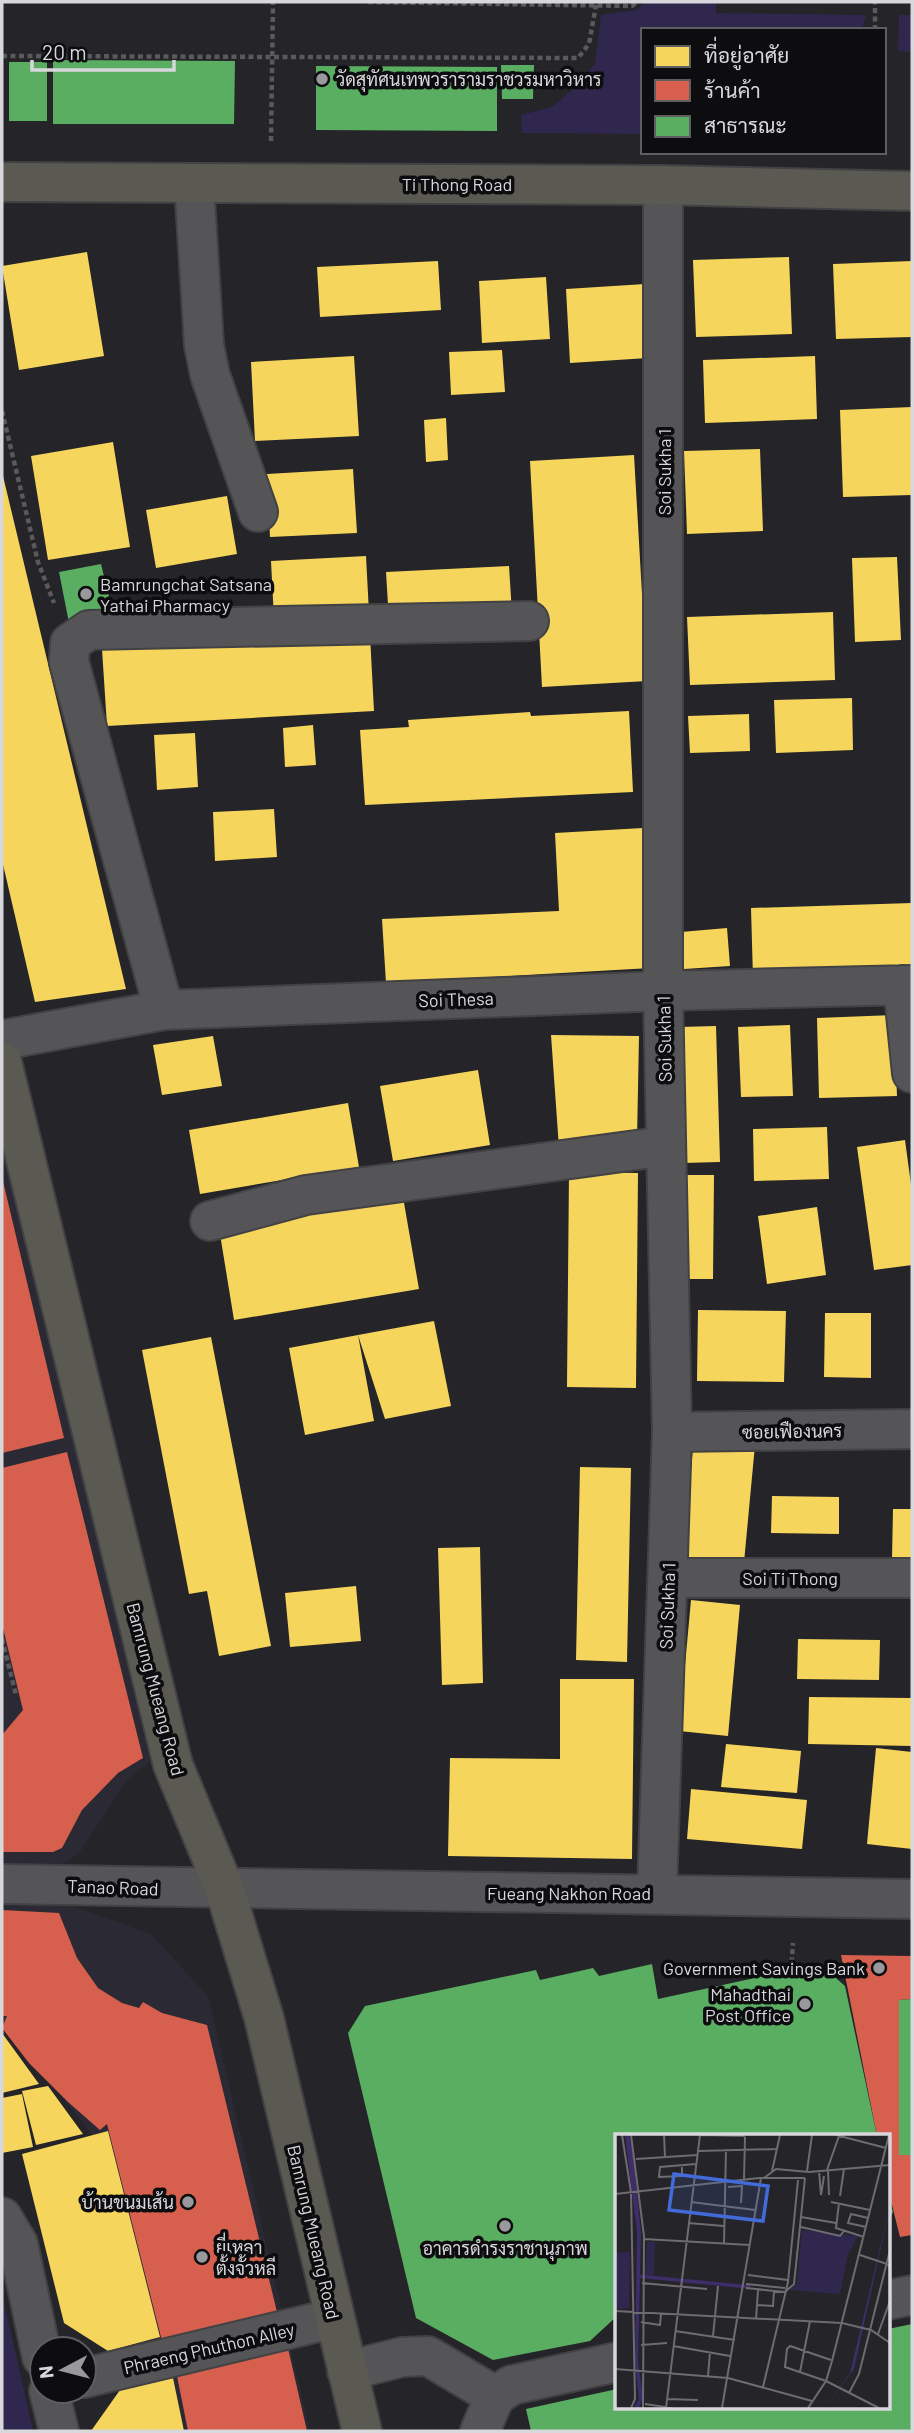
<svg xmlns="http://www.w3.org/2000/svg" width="914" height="2433" font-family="Barlow,Sarabun,sans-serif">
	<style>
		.built { fill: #2b2a34 }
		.green { fill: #2f274d }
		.homes { fill: #f6d55c }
		.shops { fill: #d6604d }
		.public { fill: #5aae61 }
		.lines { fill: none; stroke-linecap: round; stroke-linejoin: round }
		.minor-casing { stroke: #424245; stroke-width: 42 }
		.major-casing { stroke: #424245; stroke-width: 42 }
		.path { stroke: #5a595c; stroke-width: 4.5; stroke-dasharray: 5 3.5; stroke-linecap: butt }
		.minor { stroke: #555457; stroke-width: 38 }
		.major { stroke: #5a5a53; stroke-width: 38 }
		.poi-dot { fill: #99999d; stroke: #0d0d0f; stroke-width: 2.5 }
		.labels { text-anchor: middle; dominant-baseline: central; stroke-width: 7; stroke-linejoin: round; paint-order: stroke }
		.poi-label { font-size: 18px; fill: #d8d8dc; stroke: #0d0d0f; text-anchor: start }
		.street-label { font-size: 18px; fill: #d8d8dc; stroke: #0d0d0f }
		.inset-river { fill: none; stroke: #3d2d6a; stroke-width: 3.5 }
		.inset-road { fill: none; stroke: #6d6c70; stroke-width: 2 }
		.view { fill: #426ad9; fill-opacity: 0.15; stroke: #426ad9; stroke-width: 3.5 }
		.inset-edge { fill: none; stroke: #d8d8dc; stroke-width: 3.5 }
	</style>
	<rect width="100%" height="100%" fill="#252428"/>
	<path class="built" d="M 2,1143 L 150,1762 L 126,1781 L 80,1852 L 59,1867 L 2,1866 Z
		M 2,1901 L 59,1901 L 151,1934 L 208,1996 L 310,2431 L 179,2431 L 114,2162 L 2,2022 Z"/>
	<path class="green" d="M 646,2 L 716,2 L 716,13 L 866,15 L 862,30 L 643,30 L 643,134 L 522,133 L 521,115 L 552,107 L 574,88 L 595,64 L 601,15 L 636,10 Z
		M 899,15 L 912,15 L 912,52 L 898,51 Z
		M 2,2293 L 33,2431 L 2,2431 Z"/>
	<path class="homes" d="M 87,252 L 104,356 L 19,370 L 2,266 Z
		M 789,257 L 792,334 L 696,337 L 693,260 Z
		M 438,261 L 441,310 L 320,317 L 317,267 Z
		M 912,261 L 912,337 L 836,339 L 833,264 Z
		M 546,277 L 550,339 L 482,343 L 479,281 Z
		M 645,284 L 648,358 L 570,363 L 566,289 Z
		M 502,350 L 505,392 L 451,395 L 449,352 Z
		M 354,356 L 359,436 L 255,441 L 251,362 Z
		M 815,356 L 817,419 L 705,423 L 703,360 Z
		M 912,407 L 912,495 L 843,497 L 840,410 Z
		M 446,418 L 448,460 L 426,462 L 424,420 Z
		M 113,442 L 130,547 L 48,560 L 31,456 Z
		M 760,449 L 763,531 L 687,534 L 684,451 Z
		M 634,455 L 647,681 L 542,687 L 530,461 Z
		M 353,469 L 357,533 L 270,537 L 267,474 Z
		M 3,476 L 126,989 L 35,1002 L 2,860 Z
		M 227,496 L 237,554 L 156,568 L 146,510 Z
		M 366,556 L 369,613 L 274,619 L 271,561 Z
		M 897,557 L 901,640 L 855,642 L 852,558 Z
		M 509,566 L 512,613 L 389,621 L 386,572 Z
		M 833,612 L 835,680 L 690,685 L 687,617 Z
		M 370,635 L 374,711 L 107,726 L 102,649 Z
		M 852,698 L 853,750 L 776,753 L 774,700 Z
		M 629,711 L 633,792 L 365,805 L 360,730 L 409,727 L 408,720 L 530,712 L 531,716 Z
		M 749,714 L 750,751 L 690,753 L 688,716 Z
		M 313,725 L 316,765 L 285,767 L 283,728 Z
		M 195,733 L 198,787 L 157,790 L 154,735 Z
		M 274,809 L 277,857 L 215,861 L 213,812 Z
		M 643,828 L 651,968 L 386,983 L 382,919 L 559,911 L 555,833 Z
		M 912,903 L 912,972 L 753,978 L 751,908 Z
		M 727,928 L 730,966 L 684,969 L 681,932 Z
		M 894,1015 L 897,1096 L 819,1098 L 817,1018 Z
		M 790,1025 L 793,1096 L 741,1097 L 738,1027 Z
		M 716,1026 L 720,1162 L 683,1163 L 679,1027 Z
		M 551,1035 L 639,1036 L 637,1141 L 559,1148 Z
		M 213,1036 L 222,1086 L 162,1095 L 153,1045 Z
		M 478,1070 L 490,1145 L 393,1161 L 380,1086 Z
		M 348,1103 L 359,1167 L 200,1194 L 189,1130 Z
		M 827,1127 L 829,1179 L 754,1181 L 753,1129 Z
		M 905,1140 L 912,1192 L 912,1265 L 874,1270 L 857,1147 Z
		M 569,1172 L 638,1173 L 636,1388 L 567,1387 Z
		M 684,1175 L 714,1175 L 713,1279 L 683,1279 Z
		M 403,1197 L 419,1289 L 234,1320 L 219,1228 Z
		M 817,1207 L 826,1275 L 767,1284 L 758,1216 Z
		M 698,1310 L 786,1311 L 784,1382 L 697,1381 Z
		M 825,1313 L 871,1313 L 871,1378 L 824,1377 Z
		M 434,1321 L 451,1406 L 385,1419 L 358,1335 L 374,1421 L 305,1435 L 289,1348 L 358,1335 Z
		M 211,1337 L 271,1646 L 219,1656 L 207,1591 L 189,1594 L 142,1350 Z
		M 694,1439 L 755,1445 L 743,1573 L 681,1567 Z
		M 580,1467 L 631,1468 L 627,1662 L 576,1660 Z
		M 772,1496 L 839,1497 L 839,1534 L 771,1533 Z
		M 893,1509 L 912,1509 L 912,1560 L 892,1559 Z
		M 480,1547 L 483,1683 L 442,1685 L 438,1548 Z
		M 356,1586 L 361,1641 L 290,1647 L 285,1593 Z
		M 691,1600 L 740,1605 L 728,1736 L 679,1731 Z
		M 798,1639 L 880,1640 L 879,1680 L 797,1679 Z
		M 560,1679 L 634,1679 L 632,1859 L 448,1856 L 450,1758 L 560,1759 Z
		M 809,1697 L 912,1698 L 912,1746 L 808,1744 Z
		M 726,1744 L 801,1751 L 797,1793 L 721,1787 Z
		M 876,1748 L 912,1752 L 912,1849 L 867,1844 Z
		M 691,1789 L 807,1800 L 802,1849 L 687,1839 Z
		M 2,2033 L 39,2084 L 2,2093 Z
		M 48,2086 L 83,2134 L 36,2145 L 22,2091 Z
		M 22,2094 L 33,2147 L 2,2153 L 2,2098 Z
		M 108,2131 L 160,2337 L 108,2351 L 64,2323 L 22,2154 Z
		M 173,2378 L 184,2431 L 91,2431 L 120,2390 Z"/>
	<path class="shops" d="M 2,1177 L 64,1438 L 2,1453 Z
		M 67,1452 L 143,1758 L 118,1773 L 82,1810 L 62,1848 L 53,1852 L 2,1852 L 2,1735 L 23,1710 L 2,1624 L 2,1468 Z
		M 2,1910 L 59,1913 L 77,1958 L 98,1988 L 122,2003 L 139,2008 L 143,2002 L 162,2013 L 207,2025 L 278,2316 L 163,2345 L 107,2124 L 100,2130 L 68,2102 L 29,2063 L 2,2028 L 7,2016 L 2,2016 Z
		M 841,1955 L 912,1956 L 912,1999 L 899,2000 L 899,2155 L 912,2155 L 912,2235 L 900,2237 L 888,2189 L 888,2136 L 877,2136 Z
		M 287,2344 L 307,2431 L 188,2431 L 177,2376 Z"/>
	<path class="public" d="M 53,60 L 235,61 L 234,124 L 53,124 Z
		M 9,62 L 47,62 L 47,121 L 9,121 Z
		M 501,65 L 534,65 L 533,99 L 502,99 Z
		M 316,66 L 497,67 L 497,131 L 316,130 Z
		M 101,564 L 114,617 L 69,623 L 59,572 Z
		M 652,1964 L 658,1999 L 820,1964 L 845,1986 L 877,2136 L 617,2136 L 617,2316 L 590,2341 L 493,2360 L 416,2318 L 348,2033 L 365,2006 L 536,1970 L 540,1980 L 593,1968 L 599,1976 Z
		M 912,1999 L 912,2155 L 899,2155 L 899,2000 Z
		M 888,2195 L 893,2212 L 888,2222 Z
		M 912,2324 L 912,2431 L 531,2431 L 526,2409 L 617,2389 L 617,2407 L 888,2407 L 888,2329 Z"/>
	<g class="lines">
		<g class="minor-casing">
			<path id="minor" d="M 194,183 L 204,345 L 210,375 L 258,512
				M 903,985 L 912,1073
				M 164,1010 L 69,662 L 70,643 L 89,630 L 529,621
				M 2,1040 L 164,1010 L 663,991 L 912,985
				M 210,1221 L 306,1195 L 666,1146
				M 672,1432 L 912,1429
				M 668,1578 L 912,1578
				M 2,1884 L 912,1899
				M 657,1893 L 672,1432 L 663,991 L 663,185
				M 2,2217 L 18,2244 L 42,2357
				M 888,2300 L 912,2295
				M 347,2371 L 402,2357 L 428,2356 L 495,2396
				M 84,2378 L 335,2318
				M 49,2391 L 59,2431
				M 480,2431 L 495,2396 L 512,2385 L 617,2362"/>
		</g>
		<g class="major-casing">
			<path id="major" d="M 2,182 L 663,185 L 912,191
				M 2,1062 L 173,1765 L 225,1890 L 264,2018 L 362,2431"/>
		</g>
		<path class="path" d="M 368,2 L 632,6 L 637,2
			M 875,30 L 875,2
			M 2,56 L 578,58 L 589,44 L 596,5
			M 271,141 L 273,2
			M 2,411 L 38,562 L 54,603
			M 2,1639 L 16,1695
			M 791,1971 L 793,1943"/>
		<use href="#minor" class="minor"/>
		<use href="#major" class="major"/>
	</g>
	<g class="poi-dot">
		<circle cx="322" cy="79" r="7"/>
		<circle cx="86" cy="594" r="7"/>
		<circle cx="879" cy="1968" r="7"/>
		<circle cx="805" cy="2004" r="7"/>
		<circle cx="188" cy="2202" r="7"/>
		<circle cx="505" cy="2226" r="7"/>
		<circle cx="202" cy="2257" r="7"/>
	</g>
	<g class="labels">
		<g class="poi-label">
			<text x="336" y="79">วัดสุทัศนเทพวรารามราชวรมหาวิหาร</text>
			<text x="100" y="584">Bamrungchat Satsana<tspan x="100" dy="21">Yathai Pharmacy</tspan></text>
			<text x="865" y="1968" text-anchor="end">Government Savings Bank</text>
			<text x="791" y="1994" text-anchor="end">Mahadthai<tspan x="791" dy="21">Post Office</tspan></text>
			<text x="174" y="2202" text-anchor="end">บ้านขนมเส้น</text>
			<text x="216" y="2247">ยี่เหลา<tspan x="216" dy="21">ตั้งจั้วหลี</tspan></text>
			<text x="505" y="2248" text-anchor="middle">อาคารดำรงราชานุภาพ</text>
		</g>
		<g class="street-label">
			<text x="457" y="184">Ti Thong Road</text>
			<text transform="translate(664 472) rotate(-90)">Soi Sukha 1</text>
			<text transform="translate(456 999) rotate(-2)">Soi Thesa</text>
			<text transform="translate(664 1039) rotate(-91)">Soi Sukha 1</text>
			<text transform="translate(792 1431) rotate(-1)">ซอยเฟืองนคร</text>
			<text x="790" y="1578">Soi Ti Thong</text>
			<text transform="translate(667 1606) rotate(-88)">Soi Sukha 1</text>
			<text transform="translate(156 1689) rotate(75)">Bamrung Mueang Road</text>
			<text transform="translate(113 1887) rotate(2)">Tanao Road</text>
			<text x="569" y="1893">Fueang Nakhon Road</text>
			<text transform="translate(314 2232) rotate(77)">Bamrung Mueang Road</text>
			<text transform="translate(209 2348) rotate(-13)">Phraeng Phuthon Alley</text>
		</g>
	</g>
	<g transform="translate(615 2134)">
		<rect width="275" height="275" fill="#252428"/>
		<path d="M 187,96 L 243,102 L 233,121 L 225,160 L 175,156 L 182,149 ZM 32,108 L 40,108 L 39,141 L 30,141 ZM 15,118 L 14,174 L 0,175 L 0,119 Z" fill="#2f274d"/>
		<path d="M 10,1 L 14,1 L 18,20 L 26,99 L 23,227 L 28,262 L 24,274 L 19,274 L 24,265 L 20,228 L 22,99 ZM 275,72 L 239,235 L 211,274 L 235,239 Z" fill="#3d2d6a"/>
		<path class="inset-river" d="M 22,142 L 135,153"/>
		<path class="inset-road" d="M 7,1 L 16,58 L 20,265 L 16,274M 16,1 L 29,102 L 28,274M 49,1 L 50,23M 85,1 L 130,2M 221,1 L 271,14M 84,17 L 163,15M 21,25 L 82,21M 67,31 L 67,42 L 44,43 L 45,33 L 81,30M 212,36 L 224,2M 213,36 L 214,61M 157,37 L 165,1M 192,37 L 197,1M 204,37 L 206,61 L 209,42M 149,44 L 161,35 L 194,38 L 275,31M 129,45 L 130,3M 113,53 L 127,52 L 126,69M 0,60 L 144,44 L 190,44M 225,62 L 229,35M 76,68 L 140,76M 216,68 L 255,76M 224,69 L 221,94 L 249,103M 186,83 L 221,89M 73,89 L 109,92M 186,93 L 225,102 L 229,97M 251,93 L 233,89 L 236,80 L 253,84M 29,105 L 135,111M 109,110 L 111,15M 245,121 L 275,131M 133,141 L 173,146M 27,149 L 92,155M 131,150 L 170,154M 131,154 L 170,158M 171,157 L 179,150 L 190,44M 142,171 L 158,172 L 159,157M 0,177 L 227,189 L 256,196 L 275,209M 141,185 L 143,156M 26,188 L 45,191 L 46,180M 60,197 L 120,206M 263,200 L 275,167M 98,202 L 103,152M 26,211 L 52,209M 58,212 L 115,222M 0,235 L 113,244 L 197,267M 185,238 L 195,187M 93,242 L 95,218M 211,247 L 170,233 L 172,215 L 175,212 L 216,226M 211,247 L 264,274M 148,253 L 173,148 L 183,46M 234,259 L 244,240 L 275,116M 52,265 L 83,266M 30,270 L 57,274M 51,274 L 85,1M 107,274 L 146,44M 193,274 L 211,247 L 217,227 L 274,1"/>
		<path class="view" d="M 59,40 L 153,52 L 148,87 L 54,76 Z"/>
		<rect width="275" height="275" class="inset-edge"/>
	</g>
	<rect width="914" height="2433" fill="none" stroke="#d8d8dc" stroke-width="7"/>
	<rect x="641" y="28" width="245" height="126" fill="#0d0d0f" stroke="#5e5e61" stroke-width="2"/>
	<rect x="655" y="46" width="35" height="21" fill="#f6d55c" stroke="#5e5e61" stroke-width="2"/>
	<text x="704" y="63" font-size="21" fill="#d8d8dc">ที่อยู่อาศัย</text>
	<rect x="655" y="80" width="35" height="21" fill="#d6604d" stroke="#5e5e61" stroke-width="2"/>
	<text x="704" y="98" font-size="21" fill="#d8d8dc">ร้านค้า</text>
	<rect x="655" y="116" width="35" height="21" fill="#5aae61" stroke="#5e5e61" stroke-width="2"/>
	<text x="704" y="133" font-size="21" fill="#d8d8dc">สาธารณะ</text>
	<g transform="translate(63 2370) rotate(263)"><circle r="33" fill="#0d0d0f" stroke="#5e5e61" stroke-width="2"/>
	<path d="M0-5L12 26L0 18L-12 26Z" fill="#99999d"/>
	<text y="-10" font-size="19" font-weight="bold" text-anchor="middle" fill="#d8d8dc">N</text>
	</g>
	<path d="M32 60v10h142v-10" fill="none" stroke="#d8d8dc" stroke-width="3.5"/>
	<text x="42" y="60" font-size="21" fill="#d8d8dc" stroke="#0d0d0f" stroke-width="5" paint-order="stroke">20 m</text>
</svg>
